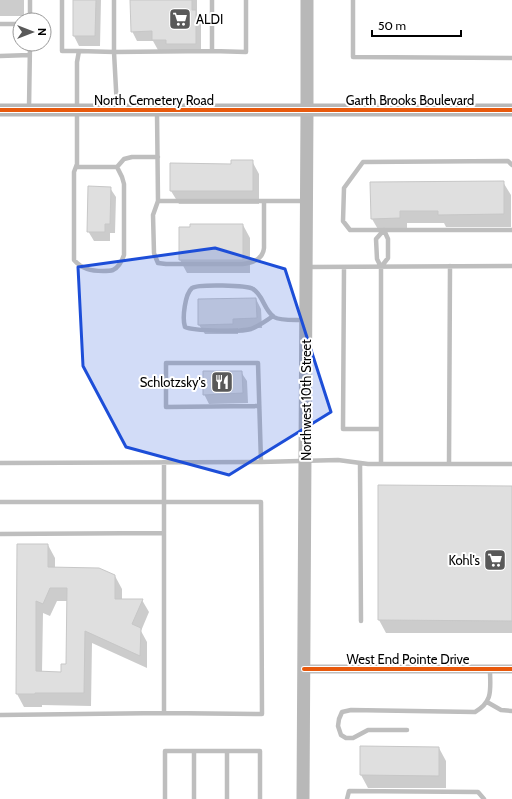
<svg xmlns="http://www.w3.org/2000/svg" width="512" height="799" font-family="Cabin,sans-serif">
	<style>
		.shadow { fill: #0003; fill-rule: evenodd }
		.building { fill: #dfdfdf; stroke: #c7c7c7; fill-rule: evenodd }
		.lines { fill: none; stroke-linecap: round; stroke-linejoin: round }
		.lane { stroke: #bebebe; stroke-width: 4.5 }
		.street { stroke: #bebebe; stroke-width: 9 }
		.secondary { stroke: #b8b8b8; stroke-width: 13 }
		.cycleway-casing { stroke: #fff; stroke-width: 6 }
		.cycleway { stroke: #e8590c; stroke-width: 4 }
		.marked { fill: #1d4ed8; fill-opacity: 0.2; stroke: #1d4ed8; stroke-width: 3; stroke-linejoin: round }
		.labels { text-anchor: middle; dominant-baseline: central; stroke-width: 4; stroke-linejoin: round; paint-order: stroke }
		.poi-label { font-size: 13px; fill: #000; stroke: #fff; text-anchor: end }
		.street-label { font-size: 13px; fill: #000; stroke: #fff }
	</style>
	<rect width="100%" height="100%" fill="#fff"/>
	<path class="shadow" d="M 0,0 L 24,0 L 24,16 L 0,16 Z
		M 74,0 L 101,0 L 100,46 L 79,46 L 74,36 Z
		M 131,0 L 197,0 L 197,14 L 201,21 L 201,53 L 158,50 L 153,41 L 137,41 L 132,31 Z
		M 252,161 L 259,174 L 259,204 L 179,204 L 171,191 L 171,164 L 232,165 Z
		M 503,182 L 511,195 L 511,227 L 446,227 L 444,223 L 407,223 L 407,231 L 379,231 L 372,219 Z
		M 110,188 L 116,197 L 115,233 L 110,233 L 110,241 L 94,241 L 88,231 Z
		M 243,225 L 250,238 L 250,273 L 187,273 L 180,260 Z
		M 256,299 L 261,309 L 262,328 L 238,328 L 238,334 L 205,334 L 199,325 Z
		M 241,372 L 247,381 L 248,403 L 209,404 L 204,394 Z
		M 379,486 L 512,487 L 512,633 L 386,633 L 379,620 Z
		M 18,545 L 48,545 L 55,558 L 55,568 L 115,576 L 122,589 L 122,600 L 142,600 L 149,612 L 141,631 L 147,642 L 147,668 L 92,643 L 91,706 L 42,705 L 42,707 L 24,707 L 17,694 ZM 57,601 L 68,601 L 67,665 L 62,673 L 42,672 L 43,613 L 50,616 Z
		M 439,748 L 446,761 L 446,788 L 368,788 L 361,775 Z"/>
	<path class="building" d="M 73,0 L 96,0 L 95,36 L 73,36 Z
		M 130,0 L 192,0 L 192,10 L 196,10 L 196,44 L 166,44 L 166,40 L 152,40 L 152,31 L 131,32 Z
		M 231,160 L 253,160 L 253,191 L 170,191 L 170,163 L 231,164 Z
		M 504,181 L 504,214 L 438,215 L 438,211 L 400,211 L 400,218 L 371,219 L 370,182 Z
		M 88,186 L 111,187 L 110,224 L 105,224 L 105,232 L 87,232 Z
		M 190,224 L 243,224 L 243,260 L 179,260 L 179,227 L 190,227 Z
		M 256,298 L 257,318 L 233,319 L 233,324 L 198,325 L 198,299 Z
		M 203,371 L 242,371 L 243,393 L 203,395 Z
		M 378,485 L 512,486 L 512,621 L 378,620 Z
		M 17,544 L 48,544 L 48,567 L 99,568 L 115,575 L 115,599 L 143,599 L 132,624 L 141,628 L 140,656 L 85,631 L 84,693 L 35,693 L 35,694 L 16,694 ZM 50,588 L 67,588 L 66,664 L 61,664 L 61,672 L 36,671 L 36,601 L 43,604 Z
		M 360,746 L 439,747 L 439,776 L 360,775 Z"/>
	<g class="lines">
		<path class="lane" d="M 62,0 L 62,51 L 79,51 L 77,62 L 77,164 L 74,172 L 74,260 C 82,269 91,271 103,271 C 106,271 110,271 113,270 C 119,267 122,261 124,255 L 124,184 L 122,177 L 117,167 L 76,167
			M 114,0 L 114,52 L 117,108
			M 212,0 L 212,51 L 246,52 L 246,0
			M 353,0 L 353,57 L 512,58
			M 30,20 L 30,0
			M 0,24 L 20,24
			M 79,51 L 114,52 L 212,51
			M 0,56 L 30,55
			M 29,108 L 30,44
			M 157,112 L 158,201 L 306,201
			M 512,165 L 508,161 L 363,162 L 344,188 L 343,221 L 350,230 L 512,230
			M 117,167 L 124,159 L 132,157 L 158,157
			M 158,201 L 153,215 L 154,253 L 155,256 L 158,263 L 166,264 L 242,264 C 252,263 263,259 264,248 L 264,201
			M 384,230 L 388,239 L 388,258 L 381,267 L 377,259 L 376,239 Z
			M 308,267 L 512,266
			M 344,267 L 343,429 L 381,429 L 381,464
			M 273,316 C 266,321 259,326 251,329 C 241,332 194,331 185,327 C 182,318 185,294 192,288 C 198,284 247,285 253,289 C 263,295 264,310 274,317 C 280,321 297,320 304,320
			M 259,406 L 166,407 L 166,363 L 258,363 L 261,462 L 338,460 L 368,464 L 512,464
			M 381,429 L 381,267
			M 164,462 L 164,713
			M 0,463 L 261,462
			M 360,463 L 361,621
			M 449,464 L 450,266
			M 0,502 L 261,502 L 262,714 L 164,713 L 0,715
			M 0,534 L 164,533
			M 487,702 L 501,710 L 512,711
			M 407,730 L 368,730 L 353,738 L 346,738 L 341,735 L 338,726 L 339,719 L 342,712 L 351,710 L 475,712 C 494,701 490,689 490,669
			M 194,751 L 194,799
			M 165,799 L 165,751 L 260,751 L 260,799
			M 227,799 L 227,751
			M 347,799 L 349,791 L 478,792 L 484,799"/>
		<path class="street" d="M 304,669 L 512,669"/>
		<path class="secondary" d="M 0,110 L 512,110
			M 303,799 L 307,110 L 307,0"/>
		<g class="cycleway-casing">
			<path id="cycleway" d="M 0,110 L 512,110
				M 304,669 L 512,669"/>
		</g>
		<use href="#cycleway" class="cycleway"/>
	</g>
	<path class="marked" d="M 215,248 L 285,269 L 331,412 L 229,475 L 126,447 L 83,366 L 78,267 Z"/>
	<defs>
		<g id="supermarket-square" transform="scale(1.15)"><rect x="-9" y="-9" width="18" height="18" rx="4" fill="#595959" stroke="#fff"/><path d="M-6-5.5h2.5l.6 2H6L4.5 2H-2.5L-4.4-4H-6ZM-1.5 3.2a1.3 1.3 0 1 0 .1 0ZM3 3.2a1.3 1.3 0 1 0 .1 0Z" fill="#fff"/></g>
		<g id="restaurant-square" transform="scale(1.15)"><rect x="-9" y="-9" width="18" height="18" rx="4" fill="#595959" stroke="#fff"/><path d="M-5-6h1v4h1v-4h1v4h1v-4h1v5L-1.5 .5V6h-2V.5L-5-1ZM5-6V6H3V1.5H1.5Q1.5-4 5-6Z" fill="#fff"/></g>
	</defs>
	<g fill-rule="evenodd">
		<use href="#supermarket-square" x="180" y="19"/>
		<use href="#restaurant-square" x="222" y="382"/>
		<use href="#supermarket-square" x="495" y="560"/>
	</g>
	<g class="labels">
		<g class="poi-label">
			<text x="196" y="19" text-anchor="start">ALDI</text>
			<text x="206" y="382">Schlotzsky's</text>
			<text x="480" y="560">Kohl's</text>
		</g>
		<g class="street-label">
			<text x="154" y="100">North Cemetery Road</text>
			<text x="410" y="100">Garth Brooks Boulevard</text>
			<text transform="translate(306 400) rotate(-90)">Northwest 10th Street</text>
			<text x="408" y="659">West End Pointe Drive</text>
		</g>
	</g>
	<g transform="translate(32 32) rotate(90)"><circle r="19" fill="#ffffff" stroke="#999999"/>
	<path d="M0-3L7 15L0 10L-7 15Z" fill="#595959"/>
	<text y="-6" font-size="11" font-weight="bold" text-anchor="middle" fill="#000000">N</text>
	</g>
	<path d="M372 30v6h89v-6" fill="none" stroke="#000000" stroke-width="2"/>
	<text x="378" y="30" font-size="12" fill="#000000" stroke="#ffffff" stroke-width="3" paint-order="stroke">50 m</text>
</svg>
